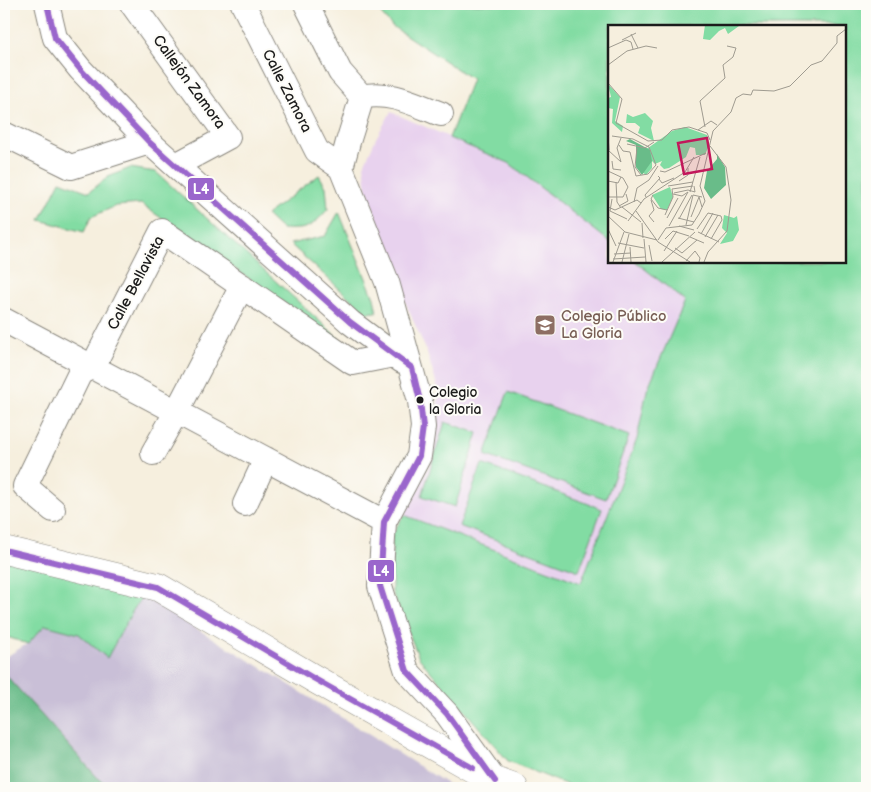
<svg xmlns="http://www.w3.org/2000/svg" width="871" height="792" font-family="'Balsamiq Sans',sans-serif">
	<style>
		.built { fill: #e8d2ee }
		.industrial { fill: #c9bfd7 }
		.green { fill: #82dca3; stroke: #4f7c60 }
		.forest { fill: #69bc89; stroke: #426c52 }
		.lines { fill: none; stroke-linecap: round; stroke-linejoin: round }
		.minor-casing { stroke: #89867d; stroke-width: 26 }
		.tertiary-casing { stroke: #89867d; stroke-width: 29 }
		.minor { stroke: #fff; stroke-width: 24 }
		.tertiary { stroke: #fff; stroke-width: 28 }
		.bus-1-casing { stroke: #fdfcf7; stroke-width: 10 }
		.bus-1 { stroke: #9a66cc; stroke-width: 6 }
		.bus-dot { fill: #1c1c1c; stroke: #fdfcf7; stroke-width: 2 }
		.labels { text-anchor: middle; dominant-baseline: central; stroke-width: 4; stroke-linejoin: round; paint-order: stroke }
		.bus-label { font-size: 14px; fill: #1c1c1c; stroke: #fdfcf7; text-anchor: start }
		.street-label { font-size: 15px; fill: #1c1c1c; stroke: #fdfcf7 }
		.education-label { font-size: 15px; fill: #785e54; stroke: #fdfcf7; text-anchor: start }
		.inset-road { fill: none; stroke: #9f9b90; stroke-width: 1 }
		.view { fill: #c2185b; fill-opacity: 0.15; stroke: #c2185b; stroke-width: 2.5 }
		.inset-edge { fill: none; stroke: #1c1c1c; stroke-width: 2.5 }
		.line-badge { stroke: #fdfcf7; stroke-width: 2 }
		.badge-label { font-size: 14px; text-anchor: middle; font-weight: bold; fill: #fff }
	</style>
	<rect width="100%" height="100%" fill="#fdfcf7"/>
	<filter id="ink" filterUnits="userSpaceOnUse"><feTurbulence type="fractalNoise" baseFrequency=".02" numOctaves="2"/><feDisplacementMap in="SourceGraphic" scale="10" xChannelSelector="R" yChannelSelector="G"/><feConvolveMatrix kernelMatrix="1 2 1 2 8 2 1 2 1" color-interpolation-filters="sRGB"/></filter>
	<filter id="wash" filterUnits="userSpaceOnUse"><feTurbulence type="fractalNoise" baseFrequency=".0096" numOctaves="4" result="noise"/><feDisplacementMap in="SourceGraphic" scale="20" xChannelSelector="R" yChannelSelector="G"/><feGaussianBlur stdDeviation="1.12" result="paint"/><feColorMatrix in="noise" values="0 0 0 0 0 0 0 0 0 0 0 0 0 0 0 0 0 1.4 0 .05"/><feComposite in="paint" operator="in"/></filter>
	<g filter="url(#wash)">
		<rect width="100%" height="100%" fill="#f6efde"/>
		<path class="built" d="M 391,112 L 509,163 L 610,242 L 610,261 L 635,261 L 685,301 L 647,390 L 637,439 L 581,584 L 404,515 L 431,461 L 438,417 L 438,389 L 426,350 L 403,297 L 367,191 L 364,165 L 376,138 Z"/>
		<path class="industrial" d="M 142,596 L 277,677 L 454,788 L 111,788 L 97,777 L 4,673 L 4,658 L 27,644 L 44,625 L 79,634 L 132,612 Z"/>
		<path class="green" d="M 372,4 L 867,4 L 867,788 L 575,788 L 508,761 L 419,658 L 392,592 L 392,534 L 404,515 L 581,583 L 637,439 L 647,390 L 685,301 L 635,261 L 845,261 L 845,26 L 610,26 L 610,242 L 509,163 L 449,138 L 472,79 L 392,26 Z
			M 130,168 L 156,172 L 348,347 L 141,204 L 116,206 L 91,217 L 84,232 L 40,220 L 60,181 L 89,192 L 108,177 Z
			M 319,175 L 326,187 L 328,209 C 310,229 307,230 281,229 L 266,215 Z
			M 339,212 L 374,298 L 377,312 L 366,313 L 290,244 L 325,236 Z
			M 508,392 L 629,436 L 606,499 L 485,455 Z
			M 445,422 L 478,433 L 455,507 L 422,496 Z
			M 482,464 L 602,509 L 579,571 L 459,526 Z
			M 4,550 L 142,596 L 132,612 L 107,658 L 79,634 L 45,625 L 28,644 L 4,636 Z"/>
		<path class="forest" d="M 4,673 L 97,777 L 111,788 L 4,788 Z"/>
	</g>
	<g filter="url(#ink)">
		<g class="lines">
			<g class="minor-casing">
				<path id="minor" d="M 47,4 L 55,38 L 80,69 L 149,142 L 350,322 L 402,361
					M 132,4 L 228,137 L 176,165
					M 243,4 L 317,151 L 341,168
					M 306,4 L 340,72 L 362,97
					M 362,97 L 348,142 L 341,168 L 387,282 L 420,401 L 423,427 L 419,456 L 384,522 L 380,586 L 407,671 L 447,714 L 495,781
					M 362,97 C 389,90 416,105 441,114
					M 4,134 L 71,167 L 149,142
					M 4,320 L 384,522
					M 153,453 L 177,411 L 242,286
					M 245,504 L 266,459
					M 53,510 L 25,486 L 80,373 L 93,366 L 162,231 L 353,363 L 394,355"/>
			</g>
			<g class="tertiary-casing">
				<path id="tertiary" d="M 4,550 L 158,587 L 313,678 L 495,781 L 514,788"/>
			</g>
			<use href="#minor" class="minor"/>
			<use href="#tertiary" class="tertiary"/>
			<g class="bus-1-casing">
				<path id="bus-1" d="M 47,4 L 55,38 L 80,69 L 149,142 L 350,322 L 412,368 L 420,401 L 423,427 L 419,456 L 384,522 L 380,586 L 407,671 L 447,714 L 495,781
					M 4,550 L 158,587 L 313,678 L 473,768"/>
			</g>
			<use href="#bus-1" class="bus-1"/>
		</g>
	</g>
	<defs>
		<g id="school-square" transform="scale(1.125)"><rect x="-9" y="-9" width="18" height="18" rx="4" fill="#8d6e63" stroke="#fdfcf7"/><path d="M0-5L7-2L0 1L-7-2ZM-4 1L0 2.5L4 1V4Q0 6-4 4Z" fill="#fff"/></g>
	</defs>
	<g fill-rule="evenodd">
		<use href="#school-square" x="545" y="325"/>
	</g>
	<circle class="bus-dot" cx="420" cy="400" r="4.5"/>
	<g class="labels">
		<g class="bus-label">
			<text x="429" y="392">Colegio<tspan x="429" dy="17">la Gloria</tspan></text>
		</g>
		<g class="street-label">
			<text transform="translate(189 82) rotate(54)">Callejón Zamora</text>
			<text transform="translate(287 91) rotate(63)">Calle Zamora</text>
			<text transform="translate(136 283) rotate(-62)">Calle Bellavista</text>
		</g>
		<g class="education-label">
			<text x="561" y="316">Colegio Público<tspan x="561" dy="17">La Gloria</tspan></text>
		</g>
	</g>
	<g transform="translate(608 25)">
		<rect width="238" height="238" fill="#f6efde"/>
		<path d="M 97,0 L 130,0 L 131,1 L 120,9 L 117,3 L 111,6 L 102,15 L 95,14 ZM 0,59 L 12,72 L 7,96 L 15,101 L 14,107 L 4,98 L 5,84 L 0,83 L 0,73 L 3,72 ZM 37,88 L 45,96 L 43,103 L 46,116 L 30,108 L 32,102 L 27,98 L 18,98 L 19,89 L 25,92 ZM 77,102 L 99,110 L 101,120 L 97,130 L 88,130 L 87,123 L 82,122 L 78,132 L 61,143 L 56,144 L 52,140 L 54,136 L 47,139 L 44,136 L 44,143 L 38,150 L 28,142 L 30,124 L 40,123 L 64,106 ZM 62,162 L 65,172 L 59,185 L 53,184 L 44,170 ZM 116,190 L 126,193 L 129,191 L 131,205 L 125,216 L 112,219 L 119,208 L 114,203 Z" fill="#82dca3"/>
		<path d="M 22,114 L 42,125 L 44,136 L 34,150 L 28,142 L 28,120 L 18,116 ZM 109,129 L 117,142 L 118,160 L 103,174 L 96,163 L 99,146 L 109,134 Z" fill="#69bc89"/>
		<path class="inset-road" d="M 23,9 L 30,23M 14,15 L 28,8M 0,23 L 18,15 L 23,17 L 25,24M 0,40 L 19,26 L 38,21 L 49,23M 0,58 L 14,74 L 8,98 L 40,116 L 54,115 L 64,105 L 81,102 L 99,108 L 102,115M 97,102 L 92,76 L 117,53 L 115,40 L 125,32 L 128,23 L 119,21M 90,105 L 103,96 L 109,100M 0,110 L 1,125M 4,111 L 25,114 L 41,122M 19,119 L 37,123 L 46,117M 11,120 L 15,126 L 22,127 L 28,151 L 40,149 L 48,140M 41,122 L 48,140M 29,123 L 27,142 L 33,150M 0,125 L 13,137M 4,136 L 5,144 L 13,145M 13,137 L 9,123 L 13,113M 0,146 L 15,153 L 20,162 L 15,172 L 0,172M 52,146 L 57,147 L 98,128M 51,154 L 54,158 L 66,153M 0,156 L 10,158 L 13,152M 71,156 L 80,150 L 80,143M 8,157 L 9,177 L 13,183M 60,161 L 85,157M 82,167 L 92,132M 66,168 L 80,165 L 87,167 L 86,161M 65,169 L 74,171 L 80,167M 45,170 L 43,174 L 50,183 L 59,185M 38,172 L 37,170 L 52,153 L 50,151M 4,174 L 2,186 L 19,194M 43,175 L 46,185 L 41,191 L 46,197M 26,177 L 29,163 L 41,155 L 50,141M 11,181 L 20,176 L 18,169M 0,182 L 7,185 L 29,175 L 33,178M 14,182 L 33,197M 28,186 L 50,217 L 82,237M 57,190 L 65,172 L 64,164 L 85,161M 0,191 L 17,207 L 49,215M 83,192 L 91,172 L 94,182M 59,193 L 70,173M 70,193 L 86,197M 71,194 L 84,170M 20,196 L 36,174 L 77,147 L 86,132M 34,198 L 35,213M 78,200 L 85,170 L 94,172M 61,201 L 80,167M 71,201 L 86,205M 0,204 L 8,221M 89,204 L 100,188 L 113,191 L 114,195 L 103,214M 90,207 L 111,217M 93,209 L 105,188M 82,212 L 96,218M 97,212 L 110,190M 36,214 L 38,237M 57,214 L 65,206 L 81,211M 50,215 L 58,203 L 84,200 L 91,189 L 97,176 L 92,161 L 105,106 L 123,87 L 128,73 L 135,69 L 143,70 L 145,65 L 166,66 L 182,61 L 203,40 L 214,36 L 229,18 L 229,11 L 238,4M 10,218 L 36,223M 41,220 L 44,236M 22,222 L 23,237M 67,223 L 74,228 L 89,215M 56,226 L 69,206M 6,229 L 23,228M 5,234 L 37,232M 78,236 L 87,226 L 92,233 L 91,237M 5,237 L 16,207M 14,237 L 21,209M 54,237 L 87,207M 96,237 L 100,227 L 119,206 L 123,175 L 118,142 L 102,121"/>
		<path class="view" d="M 99,113 L 104,144 L 76,149 L 70,118 Z"/>
		<rect width="238" height="238" class="inset-edge"/>
	</g>
	<g class="line-badge">
		<rect x="187" y="177" width="28" height="24" rx="5" fill="#9a66cc"/>
		<rect x="367" y="559" width="28" height="24" rx="5" fill="#9a66cc"/>
	</g>
	<g class="badge-label">
		<text x="201" y="194">L4</text>
		<text x="381" y="576">L4</text>
	</g>
	<rect width="871" height="792" fill="none" stroke="#fdfcf7" stroke-width="20"/>
</svg>
